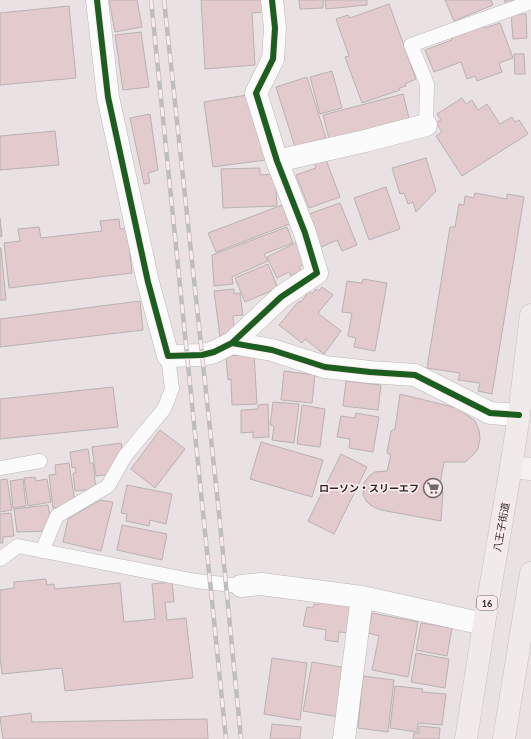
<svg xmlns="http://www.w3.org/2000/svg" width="531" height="739" font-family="Lato,'Noto Sans JP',sans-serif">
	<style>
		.building { fill: #e2cacd; stroke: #b8b2b2 }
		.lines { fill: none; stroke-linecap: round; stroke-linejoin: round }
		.lane-casing { stroke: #bcb6b6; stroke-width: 15 }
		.street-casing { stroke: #bcb6b6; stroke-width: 23 }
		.primary-casing { stroke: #c6c1c1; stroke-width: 23 }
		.highway-casing { stroke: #c6c1c1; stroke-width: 23 }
		.lane { stroke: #fcfbfb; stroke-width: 14 }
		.street { stroke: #fcfbfb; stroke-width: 22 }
		.primary { stroke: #f6f0f1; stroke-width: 22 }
		.highway { stroke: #f1eaea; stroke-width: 22 }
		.rail-casing { stroke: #bfbdbd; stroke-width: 4.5 }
		.rail { stroke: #fbebec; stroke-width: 3; stroke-dasharray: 9; stroke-linecap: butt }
		.cycleway-casing { stroke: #fbebec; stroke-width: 8 }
		.cycleway { stroke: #1b5e20; stroke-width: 6 }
		.labels { text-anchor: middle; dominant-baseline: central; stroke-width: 3.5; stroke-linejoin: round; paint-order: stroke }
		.shield { fill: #fbebec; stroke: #6a6162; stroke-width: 1 }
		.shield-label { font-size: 9px; font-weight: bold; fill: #2c2627 }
		.poi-label { font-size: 10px; font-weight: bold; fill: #2c2627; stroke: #fbebec; text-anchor: end }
		.street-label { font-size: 10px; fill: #2c2627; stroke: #fbebec }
	</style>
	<rect width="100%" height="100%" fill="#eae2e2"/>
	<path class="building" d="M 109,0 L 137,0 L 142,27 L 115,32 Z
		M 201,0 L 262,0 L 263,12 L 252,13 L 255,65 L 205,69 Z
		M 299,0 L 323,0 L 323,8 L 300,9 Z
		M 325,0 L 367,0 L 367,5 L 326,9 Z
		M 445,0 L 491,0 L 493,5 L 454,21 Z
		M 504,0 L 517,0 L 506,4 Z
		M 389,4 L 416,79 L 405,84 L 406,86 L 399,88 L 400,90 L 362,103 L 345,57 L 349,56 L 336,19 L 348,15 L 350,18 Z
		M 69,6 L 76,78 L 0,85 L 0,13 Z
		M 511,14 L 526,14 L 527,38 L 513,39 Z
		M 500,23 L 513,58 L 499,63 L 502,72 L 477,81 L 475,76 L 467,79 L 461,62 L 434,72 L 425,50 L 452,40 L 451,36 L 483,24 L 485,28 Z
		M 141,32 L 149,87 L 123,90 L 115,35 Z
		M 514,54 L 524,54 L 525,74 L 515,74 Z
		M 332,71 L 342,108 L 320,114 L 310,77 Z
		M 307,77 L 326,138 L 295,147 L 276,87 Z
		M 253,94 L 273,159 L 213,167 L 204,102 Z
		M 403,94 L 409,118 L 329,139 L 323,115 Z
		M 462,98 L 466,104 L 472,100 L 478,110 L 487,104 L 500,124 L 512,117 L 515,122 L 519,120 L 528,134 L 462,176 L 436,136 L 442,132 L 436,123 L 441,120 L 437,114 Z
		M 150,114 L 158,170 L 148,173 L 150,183 L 144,184 L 130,118 Z
		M 55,131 L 59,165 L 0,170 L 0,136 Z
		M 325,157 L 340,197 L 309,208 L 296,175 L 316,168 L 313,161 Z
		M 426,158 L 436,191 L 416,212 L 413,202 L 408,204 L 404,193 L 400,194 L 392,168 Z
		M 260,168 L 260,175 L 275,174 L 277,206 L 223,208 L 221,169 Z
		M 386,187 L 400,229 L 369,240 L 354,198 Z
		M 475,193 L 507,199 L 507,194 L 524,197 L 492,394 L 478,391 L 480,383 L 458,380 L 460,373 L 427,368 L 450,227 L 455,227 L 459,204 L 464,205 L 465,196 L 474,198 Z
		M 340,203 L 357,245 L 342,251 L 337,240 L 319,248 L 306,215 Z
		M 285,204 L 292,223 L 216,252 L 208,233 Z
		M 0,218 L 2,236 L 0,237 Z
		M 119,219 L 120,229 L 127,228 L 132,273 L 9,288 L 4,243 L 20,241 L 18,229 L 39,227 L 41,238 L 102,231 L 100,221 Z
		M 287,227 L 293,243 L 264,254 L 268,261 L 232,277 L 233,284 L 214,286 L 212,255 Z
		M 297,242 L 307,263 L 299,267 L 302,270 L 291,276 L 289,272 L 277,278 L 267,257 Z
		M 0,248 L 1,248 L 6,300 L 0,300 Z
		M 268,264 L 278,288 L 245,302 L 235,278 Z
		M 363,279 L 387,283 L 375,351 L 354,347 L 356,338 L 348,336 L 352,313 L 342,312 L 347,281 L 362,283 Z
		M 322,287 L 333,295 L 318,313 L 341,331 L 324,354 L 305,339 L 302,343 L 279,325 L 299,301 L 301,302 L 309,291 L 312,294 L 316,289 L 319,291 Z
		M 234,289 L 234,294 L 240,293 L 243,315 L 233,316 L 235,335 L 220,337 L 214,291 Z
		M 140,301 L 143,330 L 0,347 L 0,319 Z
		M 254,354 L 257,404 L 232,405 L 231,379 L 228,380 L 226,356 Z
		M 284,371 L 315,375 L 312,403 L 281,400 Z
		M 346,381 L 381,385 L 378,410 L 343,406 Z
		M 113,387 L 118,427 L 0,439 L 0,399 Z
		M 400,394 L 457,408 L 475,421 L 479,430 L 480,439 L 478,449 L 473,455 L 465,462 L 444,462 L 439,490 L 443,492 L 441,521 L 381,510 L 372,506 L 367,502 L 363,495 L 364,483 L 369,476 L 375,472 L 387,471 L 391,455 L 387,453 L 391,431 L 395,429 Z
		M 273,402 L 299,404 L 294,443 L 272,440 L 274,426 L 270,425 Z
		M 268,404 L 269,437 L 253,438 L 253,432 L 241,433 L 241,410 L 258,409 L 258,405 Z
		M 302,405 L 325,409 L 320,447 L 297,444 Z
		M 356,413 L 379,417 L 373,452 L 349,448 L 350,439 L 337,437 L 341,416 L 355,418 Z
		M 160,430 L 185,449 L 155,488 L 131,469 Z
		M 261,442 L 323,460 L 312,497 L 250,479 Z
		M 121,443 L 123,454 L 114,474 L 96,476 L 92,447 Z
		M 88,449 L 90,463 L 93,463 L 96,489 L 75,491 L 73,473 L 76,473 L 75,467 L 72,468 L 70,452 Z
		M 341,454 L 367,467 L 334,534 L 308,521 Z
		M 69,463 L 75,502 L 68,506 L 53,508 L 49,475 L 56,474 L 55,465 Z
		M 35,477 L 36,481 L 47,479 L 51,502 L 28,506 L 24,478 Z
		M 7,479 L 12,510 L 0,512 L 0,480 Z
		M 23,479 L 26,506 L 13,508 L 10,481 Z
		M 127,485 L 172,494 L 166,524 L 150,520 L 149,526 L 126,521 L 127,514 L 121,513 Z
		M 100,500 L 113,502 L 101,551 L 63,542 L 68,519 Z
		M 48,505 L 51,521 L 47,531 L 17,532 L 14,509 Z
		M 11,513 L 14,536 L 3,537 L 3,543 L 0,543 L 0,514 Z
		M 122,525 L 167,534 L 162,560 L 117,550 Z
		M 46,579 L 47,585 L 54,584 L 55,589 L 120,583 L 124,622 L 155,619 L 152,584 L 172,582 L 174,602 L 165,602 L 167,620 L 186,618 L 193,678 L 65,691 L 62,668 L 2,674 L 0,656 L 0,590 L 14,588 L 14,582 Z
		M 319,601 L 355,604 L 350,633 L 339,632 L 338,642 L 325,640 L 326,630 L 303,626 L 307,607 L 313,608 L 314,604 L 318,605 Z
		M 372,613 L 418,622 L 408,677 L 372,670 L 379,636 L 368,633 Z
		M 421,623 L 452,628 L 447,656 L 416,650 Z
		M 416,653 L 449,659 L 445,688 L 411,682 Z
		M 272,658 L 307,663 L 300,720 L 264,714 Z
		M 312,662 L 347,668 L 339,717 L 303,711 Z
		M 363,676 L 394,680 L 388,732 L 358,728 Z
		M 395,686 L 423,689 L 422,692 L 446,694 L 442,725 L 418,723 L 417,732 L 390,728 Z
		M 31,713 L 32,722 L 207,719 L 208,739 L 3,739 L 0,717 Z
		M 272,724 L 301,727 L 300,739 L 270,739 Z
		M 419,726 L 440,728 L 439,739 L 413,739 L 414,733 L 419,733 Z"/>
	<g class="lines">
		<g class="lane-casing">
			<path id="lane" d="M 426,125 L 427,84 L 411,45 L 531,2
				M 0,468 L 40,461
				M 42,551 L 57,516 L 108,486 L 125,456 L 164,409 L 172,389 L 168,356
				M 0,559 L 18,546 L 196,581 L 241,586"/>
		</g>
		<g class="street-casing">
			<path id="street" d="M 97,0 L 108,97 L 148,282 L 168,356 L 202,355 L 214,352 L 232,343 L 272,350 L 325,367 L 370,372 L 415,375 L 490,413 L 519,415
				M 277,161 L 365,141 L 426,125
				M 232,343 L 281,297 L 317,273 L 305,233 L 277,161 L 256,93 L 273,59 L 275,28 L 272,0
				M 241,586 L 261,584 L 362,597 L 484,624
				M 344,739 L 362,597"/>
		</g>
		<g class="primary-casing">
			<path id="primary" d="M 511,467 L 531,469"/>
		</g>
		<g class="highway-casing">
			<path id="highway" d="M 466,739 L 484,624 L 511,467 L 519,415 L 531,315
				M 504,739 L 531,573"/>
		</g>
		<use href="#lane" class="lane"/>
		<use href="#street" class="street"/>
		<use href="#primary" class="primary"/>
		<use href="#highway" class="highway"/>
		<g class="rail-casing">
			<path id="rail" d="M 151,0 L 226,739
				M 164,0 L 219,513 L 241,739"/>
		</g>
		<use href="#rail" class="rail"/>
		<g class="cycleway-casing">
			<path id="cycleway" d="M 97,0 L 108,97 L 148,282 L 168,356 L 202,355 L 214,352 L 232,343 L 272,350 L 325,367 L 370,372 L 415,375 L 490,413 L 519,415
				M 232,343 L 281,297 L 317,273 L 305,233 L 277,161 L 256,93 L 273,59 L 275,28 L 272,0"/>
		</g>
		<use href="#cycleway" class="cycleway"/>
	</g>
	<defs>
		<g id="supermarket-ring" transform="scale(1)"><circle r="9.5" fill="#fbebec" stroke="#6e6868" stroke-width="1.5"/><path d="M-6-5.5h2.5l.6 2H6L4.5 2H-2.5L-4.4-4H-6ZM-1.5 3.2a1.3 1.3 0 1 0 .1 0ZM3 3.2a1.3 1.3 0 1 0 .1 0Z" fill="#6e6868"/></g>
	</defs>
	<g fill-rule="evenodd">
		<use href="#supermarket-ring" x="433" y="488"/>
	</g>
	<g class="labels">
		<rect class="shield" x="477" y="596" width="20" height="14" rx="3"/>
		<g class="shield-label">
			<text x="487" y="603">16</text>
		</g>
		<g class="poi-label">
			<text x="419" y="488">ローソン・スリーエフ</text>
		</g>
		<g class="street-label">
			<text transform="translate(501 527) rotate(-80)">八王子街道</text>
		</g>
	</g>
</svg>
